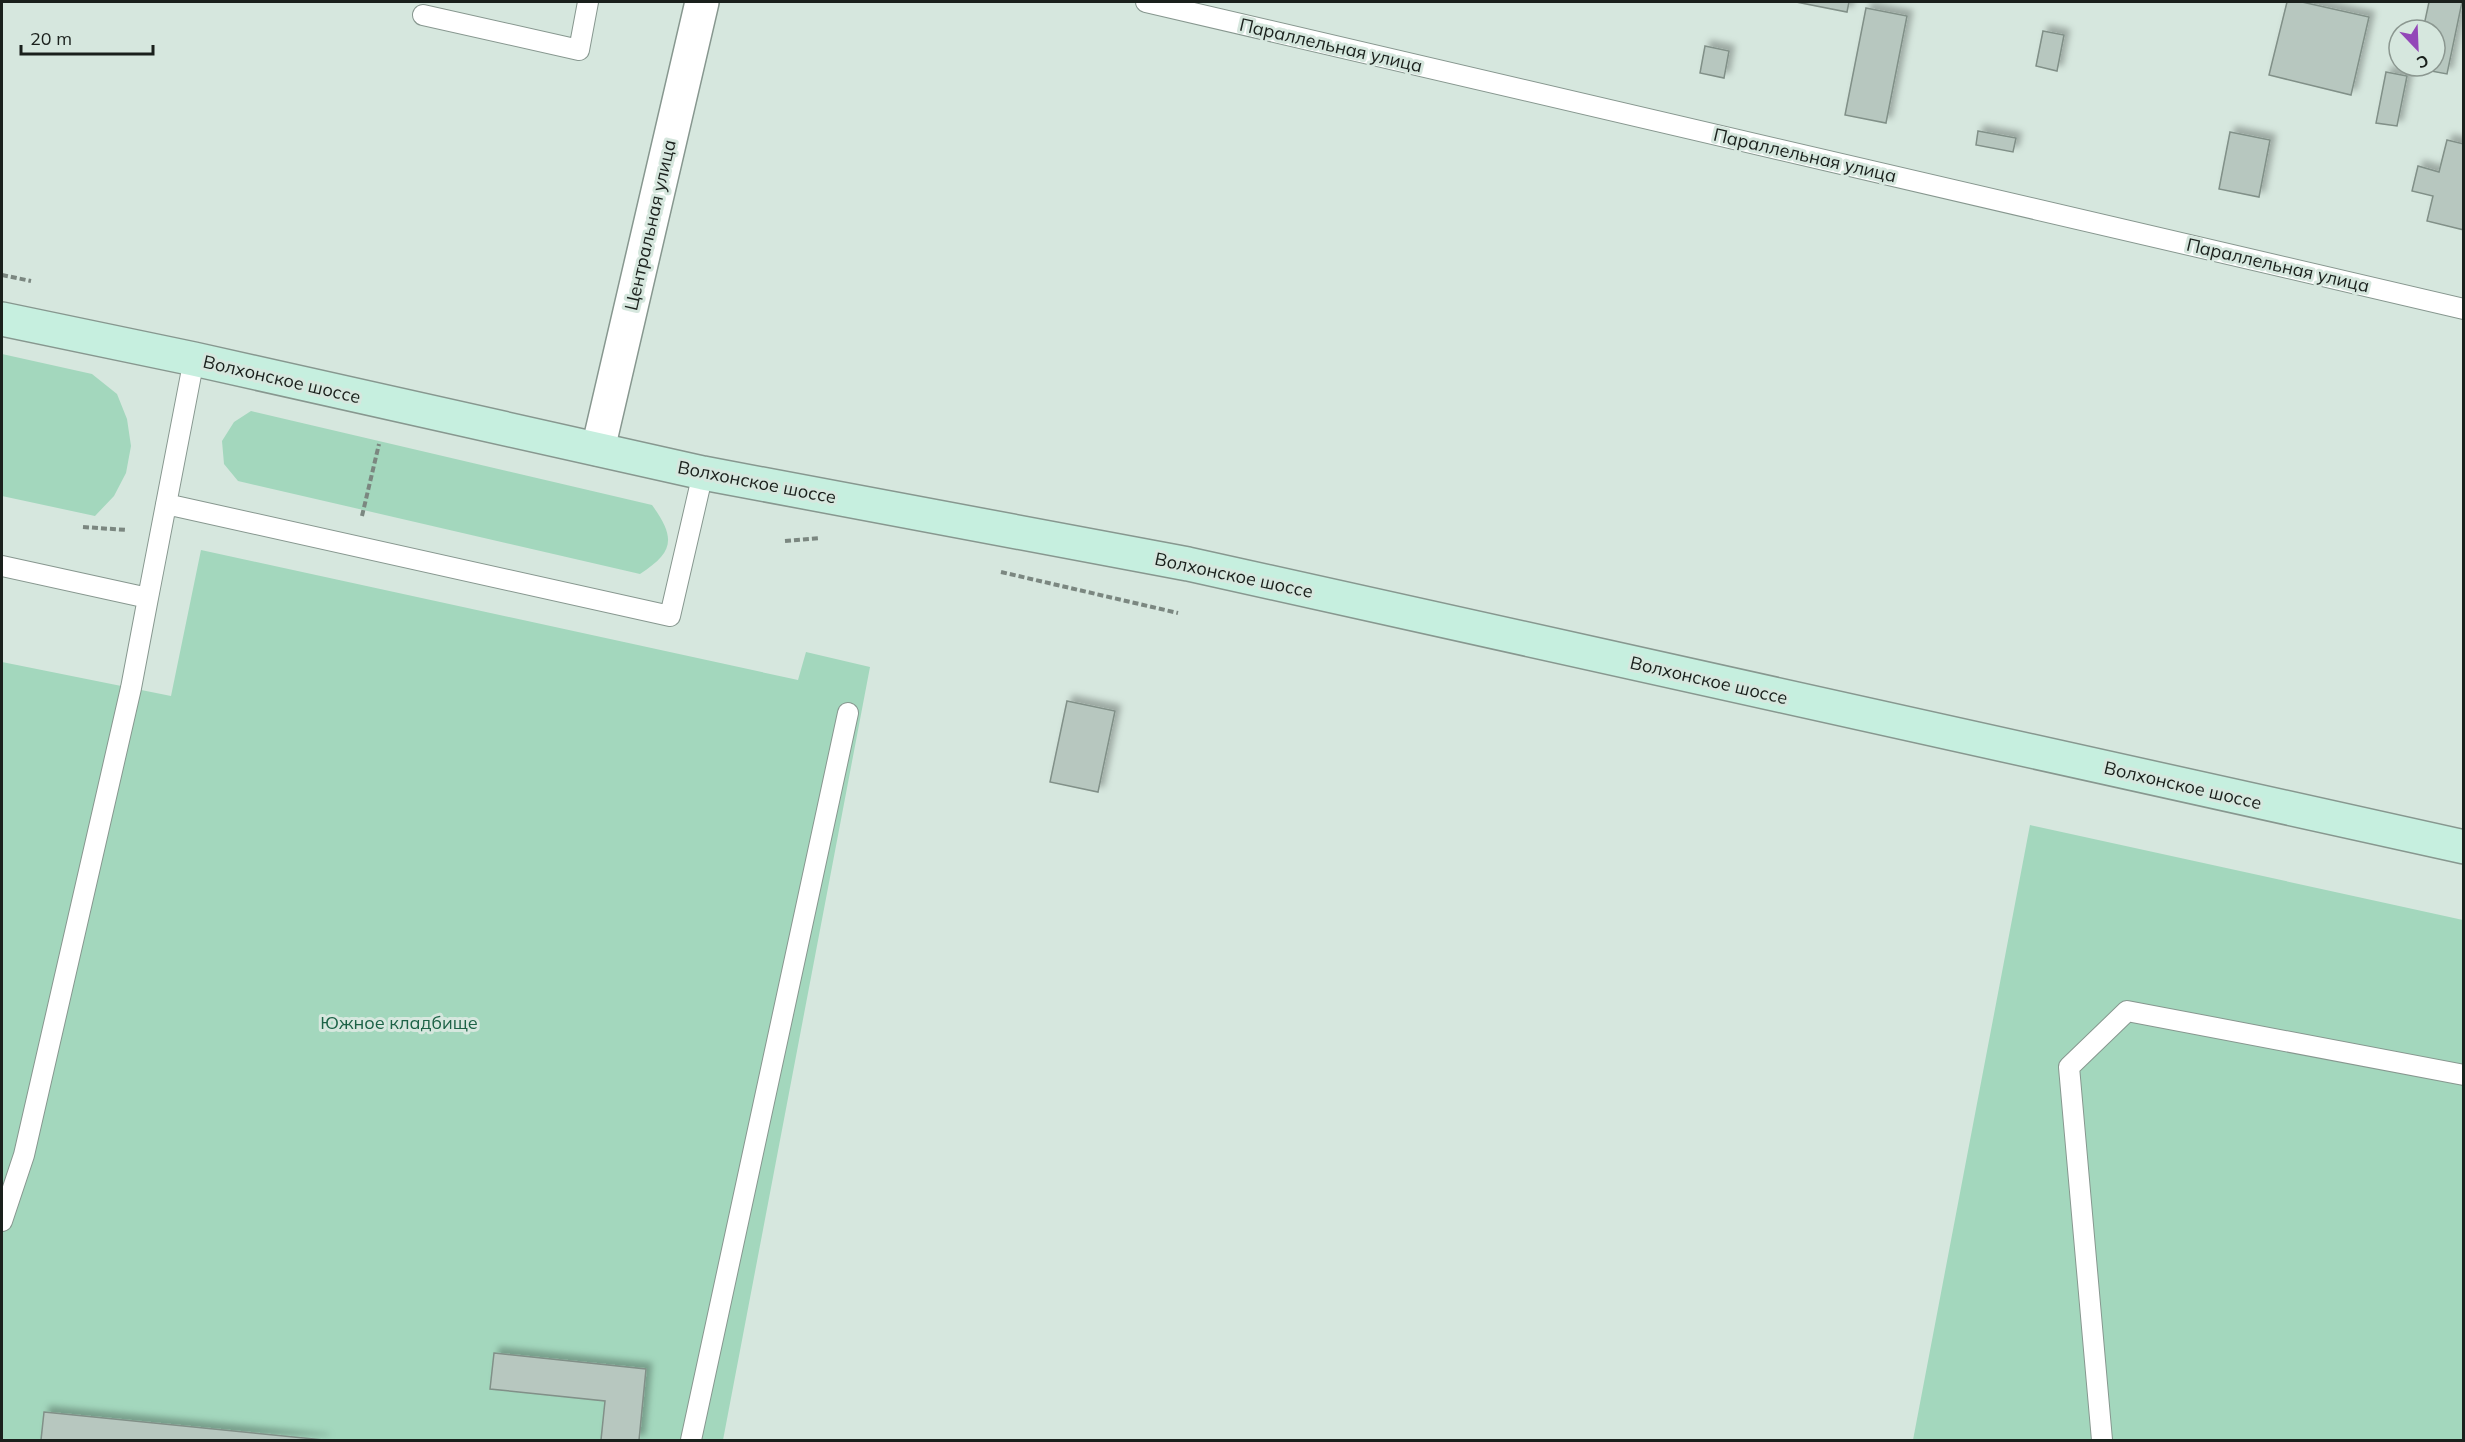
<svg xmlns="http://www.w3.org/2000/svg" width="2465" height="1442" font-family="Mulish,sans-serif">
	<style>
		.green { fill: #a3d7bd }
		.building { fill: #b7c7bf; stroke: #819088; stroke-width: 1.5; filter: url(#shadow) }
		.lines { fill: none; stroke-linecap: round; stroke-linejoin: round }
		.lane-casing { stroke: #87978f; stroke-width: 22 }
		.street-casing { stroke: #87978f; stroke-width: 36 }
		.secondary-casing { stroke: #87978f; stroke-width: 36 }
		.path { stroke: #7b8780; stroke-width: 4; stroke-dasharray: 6 3; stroke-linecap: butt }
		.lane { stroke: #fff; stroke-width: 20 }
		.street { stroke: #fff; stroke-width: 33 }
		.secondary { stroke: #c6efdf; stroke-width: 33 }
		.labels { text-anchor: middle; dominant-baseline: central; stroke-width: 6; stroke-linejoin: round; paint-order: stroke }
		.street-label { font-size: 18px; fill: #1a201c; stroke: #d6e7de }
		.park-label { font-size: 18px; fill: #1c6246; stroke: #d6e7de }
	</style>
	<defs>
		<filter id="shadow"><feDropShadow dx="5.5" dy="-5.5" stdDeviation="3" flood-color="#0004"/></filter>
	</defs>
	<rect width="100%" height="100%" fill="#d6e7de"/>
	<path class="green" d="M 2,354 L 92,374 L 117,394 L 127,419 L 131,446 L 126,473 L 114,496 L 95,516 L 2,496 Z
		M 251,411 L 652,505 C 676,538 674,552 640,574 L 238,481 L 224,464 L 222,441 L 234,422 Z
		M 201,550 L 798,680 L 806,652 L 870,667 L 723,1440 L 2,1440 L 2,662 L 171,696 Z
		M 2030,825 L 2463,920 L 2463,1440 L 1913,1440 Z"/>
	<path class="building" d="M 1796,2 L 1849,2 L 1847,12 Z
		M 2287,2 L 2302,2 L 2369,17 L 2351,95 L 2269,75 Z
		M 2429,2 L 2462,2 L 2447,74 L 2415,68 L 2435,66 L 2435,30 L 2423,30 Z
		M 1866,8 L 1907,16 L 1886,123 L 1845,115 Z
		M 2043,31 L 2064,35 L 2057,71 L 2036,66 Z
		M 1705,46 L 1729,51 L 1724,78 L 1700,73 Z
		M 2386,72 L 2407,76 L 2397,126 L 2376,123 Z
		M 1978,131 L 2016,138 L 2013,152 L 1976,145 Z
		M 2230,132 L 2270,140 L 2259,197 L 2219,189 Z
		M 2447,140 L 2464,144 L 2464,230 L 2427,221 L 2433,196 L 2412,191 L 2418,166 L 2439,172 Z
		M 1067,701 L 1115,711 L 1098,792 L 1050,782 Z
		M 494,1353 L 646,1369 L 639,1440 L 601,1440 L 605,1401 L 490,1389 Z
		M 44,1412 L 324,1440 L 41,1440 Z"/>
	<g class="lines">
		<g class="lane-casing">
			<path id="lane" d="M 1146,2 L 2464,309
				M 423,15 L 579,50 L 588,2
				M 166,504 L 670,616 L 703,473
				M 2,566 L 148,598 L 194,359
				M 2,1221 L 24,1155 L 131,688 L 148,598
				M 691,1440 L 848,713
				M 2102,1440 L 2069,1067 L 2127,1011 L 2464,1075"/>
		</g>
		<g class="street-casing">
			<path id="street" d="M 598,449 L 702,2"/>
		</g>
		<g class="secondary-casing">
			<path id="secondary" d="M 2,319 L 194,359 L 703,473 L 1188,564 L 2464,847"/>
		</g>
		<path class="path" d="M 2,275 L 31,281
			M 362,516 L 379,444
			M 83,527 L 127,530
			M 785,541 L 820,538
			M 1001,572 L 1178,613"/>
		<use href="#lane" class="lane"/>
		<use href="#street" class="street"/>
		<use href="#secondary" class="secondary"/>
	</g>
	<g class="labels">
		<g class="street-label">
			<text transform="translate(1331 45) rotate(13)">Параллельная улица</text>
			<text transform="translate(1805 155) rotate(13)">Параллельная улица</text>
			<text transform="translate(650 225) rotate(-77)">Центральная улица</text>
			<text transform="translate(2278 265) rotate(13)">Параллельная улица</text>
			<text transform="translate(282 379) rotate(13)">Волхонское шоссе</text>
			<text transform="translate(757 482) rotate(11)">Волхонское шоссе</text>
			<text transform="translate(1234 575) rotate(12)">Волхонское шоссе</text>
			<text transform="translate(1709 680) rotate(13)">Волхонское шоссе</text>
			<text transform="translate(2183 785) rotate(13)">Волхонское шоссе</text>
		</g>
		<g class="park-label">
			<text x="399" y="1022">Южное кладбище</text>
		</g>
	</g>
	<rect width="2465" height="1442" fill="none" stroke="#1a201c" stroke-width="6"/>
	<g transform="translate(2417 48) rotate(157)"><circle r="28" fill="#d6e7de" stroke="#8b9790" stroke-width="1.5"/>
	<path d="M0-4.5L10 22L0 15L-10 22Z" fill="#9347b8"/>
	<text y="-9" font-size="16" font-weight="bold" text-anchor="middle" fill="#1a201c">С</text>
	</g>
	<path d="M21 45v9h132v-9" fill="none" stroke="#1a201c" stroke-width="3"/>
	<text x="30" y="45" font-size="18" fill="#1a201c" stroke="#d6e7de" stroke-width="4.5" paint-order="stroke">20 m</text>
</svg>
